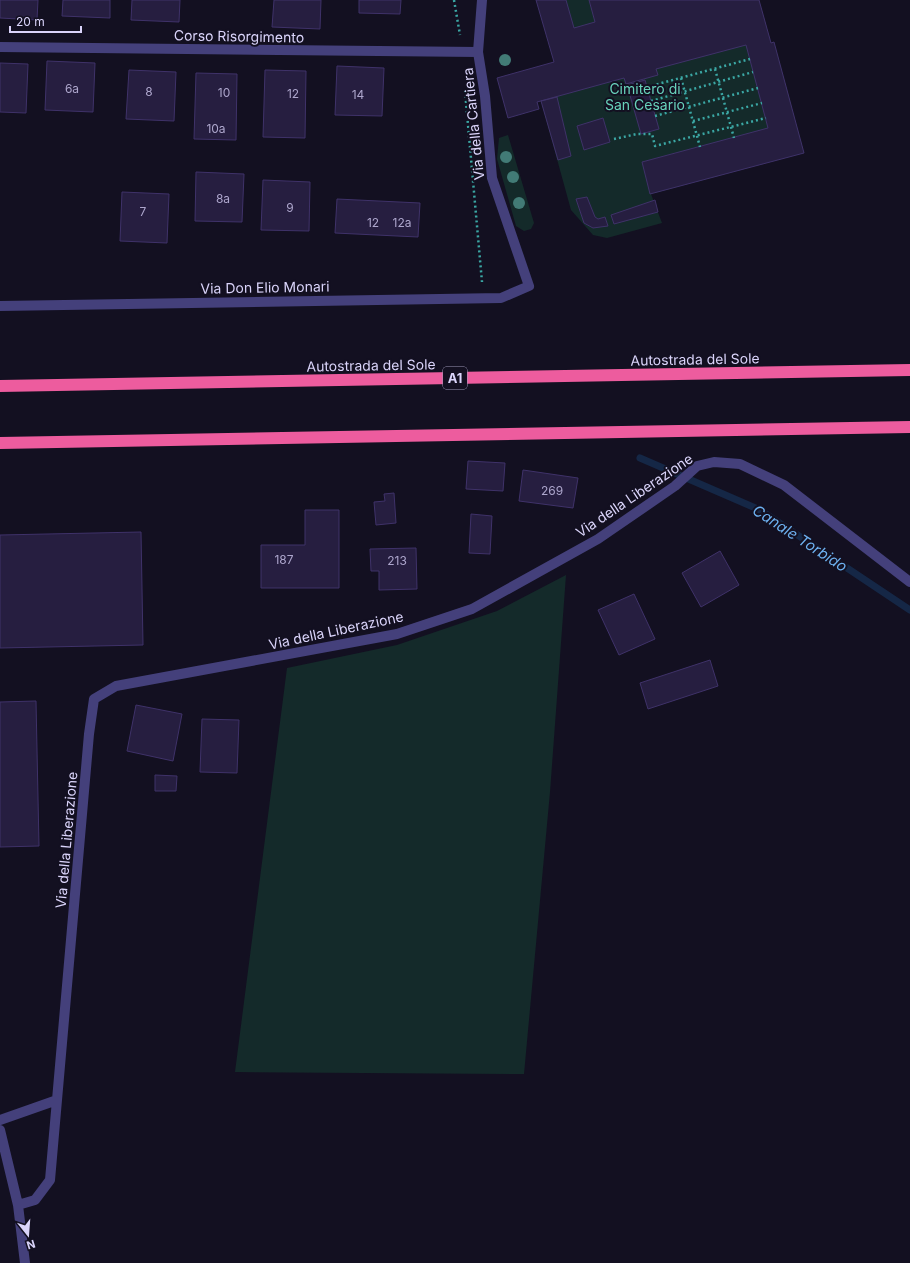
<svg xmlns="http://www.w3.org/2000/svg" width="910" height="1263" font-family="Inter,sans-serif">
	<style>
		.green { fill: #142a2a }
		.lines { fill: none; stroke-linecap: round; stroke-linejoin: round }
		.stream { stroke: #152746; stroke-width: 7 }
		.building { fill: #261e40; stroke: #3f3269 }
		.path { stroke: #3ba7a4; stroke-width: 2.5; stroke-dasharray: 2 3; stroke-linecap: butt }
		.minor { stroke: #44407b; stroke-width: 10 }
		.motorway { stroke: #ed5c9e; stroke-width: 12 }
		.tree { fill: #427b76 }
		.labels { text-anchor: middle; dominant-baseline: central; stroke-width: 4; stroke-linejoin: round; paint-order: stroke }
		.number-label { font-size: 12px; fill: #ada6cc }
		.shield { fill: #131021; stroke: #9e99b9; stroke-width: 1 }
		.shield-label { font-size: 13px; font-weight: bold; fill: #dad4fa }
		.street-label { font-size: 14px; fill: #dad4fa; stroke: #131021 }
		.park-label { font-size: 14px; fill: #68d2bb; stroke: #131021 }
		.water-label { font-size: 15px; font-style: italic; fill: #6db0ef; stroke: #131021 }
	</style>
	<rect width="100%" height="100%" fill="#131021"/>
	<path class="green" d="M 536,0 L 759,0 L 771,43 L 774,42 L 804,153 L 651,194 L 662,223 L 607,238 L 593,235 L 571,210 L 541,101 L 537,102 L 539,109 L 508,118 L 554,62 Z
		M 508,135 L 534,223 L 531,229 L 524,231 L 516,226 L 497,159 L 499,138 Z
		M 566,575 L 550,792 L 524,1074 L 235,1072 L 287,668 L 397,645 L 497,611 Z"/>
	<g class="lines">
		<path class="stream" d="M 640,458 L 760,510 L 910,610"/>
	</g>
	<path class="building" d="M 0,0 L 38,0 L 37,20 L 0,18 Z
		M 63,0 L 110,0 L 110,18 L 62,16 Z
		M 132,0 L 180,0 L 179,22 L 131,20 Z
		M 274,0 L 321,0 L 320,29 L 272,27 Z
		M 359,0 L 401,0 L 400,14 L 359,13 Z
		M 536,0 L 566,0 L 574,28 L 595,22 L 589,0 L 759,0 L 771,43 L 774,42 L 804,153 L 650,194 L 642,162 L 768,128 L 746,45 L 656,69 L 658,75 L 626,84 L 624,78 L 537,102 L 539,109 L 508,118 L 497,78 L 554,62 Z
		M 47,61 L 95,63 L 93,112 L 45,110 Z
		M 0,63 L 28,64 L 26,113 L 0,112 Z
		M 337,66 L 384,68 L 382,116 L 335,115 Z
		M 129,70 L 176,72 L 174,121 L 126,119 Z
		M 265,70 L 306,71 L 305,138 L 263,137 Z
		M 196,73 L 237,74 L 236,140 L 194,139 Z
		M 645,80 L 659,129 L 641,134 L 627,85 Z
		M 557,97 L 571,156 L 558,160 L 541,101 Z
		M 603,118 L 610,142 L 584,150 L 577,126 Z
		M 196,172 L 244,174 L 242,222 L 195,221 Z
		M 263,180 L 310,182 L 309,231 L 261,230 Z
		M 122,192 L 169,194 L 167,243 L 120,241 Z
		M 587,197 L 595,217 L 598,219 L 605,217 L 608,226 L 593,228 L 584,223 L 576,199 Z
		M 337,199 L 420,203 L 418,237 L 335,233 Z
		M 655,200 L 658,212 L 614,224 L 611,215 Z
		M 468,461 L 505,463 L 503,491 L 466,489 Z
		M 523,470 L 578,478 L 573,508 L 519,501 Z
		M 394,493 L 396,523 L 376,525 L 374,502 L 385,501 L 384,494 Z
		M 305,510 L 339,510 L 339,588 L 261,588 L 261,545 L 305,545 Z
		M 471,514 L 492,516 L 490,554 L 469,553 Z
		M 141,532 L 143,645 L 0,648 L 0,535 Z
		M 416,548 L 417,589 L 379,590 L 379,571 L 371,571 L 370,549 Z
		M 720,551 L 739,585 L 701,607 L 682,573 Z
		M 634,594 L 655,639 L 619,655 L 598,610 Z
		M 710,660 L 718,686 L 648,709 L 640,683 Z
		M 36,701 L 39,846 L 0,847 L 0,702 Z
		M 136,705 L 182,714 L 173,761 L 127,751 Z
		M 202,719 L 239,720 L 237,773 L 200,772 Z
		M 155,775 L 177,776 L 176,791 L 155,791 Z"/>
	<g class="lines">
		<path class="path" d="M 454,0 L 460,35
			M 715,69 L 734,138
			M 681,78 L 700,147
			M 647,87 L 750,59
			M 465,91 L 482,282
			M 651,101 L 753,72
			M 655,116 L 758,88
			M 693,121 L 762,103
			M 614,139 L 637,134 L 652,134 L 655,146 L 766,118"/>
		<path class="minor" d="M 0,47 L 478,52
			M 0,306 L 501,298 L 529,286 L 492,178 L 485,96 L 478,52 L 482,0
			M 0,1120 L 57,1100
			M 0,1130 L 18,1205 L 25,1263
			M 18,1205 L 35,1200 L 50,1180 L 89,734 L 94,699 L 116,686 L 397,634 L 472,609 L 598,539 L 675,486 L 697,466 L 714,462 L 740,464 L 784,485 L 910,582"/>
		<path class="motorway" d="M 0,386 L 910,370
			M 0,443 L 910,427"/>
	</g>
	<g class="tree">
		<circle cx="505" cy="60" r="6"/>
		<circle cx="506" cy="157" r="6"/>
		<circle cx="513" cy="177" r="6"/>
		<circle cx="519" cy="203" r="6"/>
	</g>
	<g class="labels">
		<g class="number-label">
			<text x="72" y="88">6a</text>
			<text x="149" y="91">8</text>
			<text x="224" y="92">10</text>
			<text x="293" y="93">12</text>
			<text x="358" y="94">14</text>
			<text x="216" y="128">10a</text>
			<text x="223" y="198">8a</text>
			<text x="290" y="207">9</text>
			<text x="143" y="211">7</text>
			<text x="373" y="222">12</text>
			<text x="402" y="222">12a</text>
			<text x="552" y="490">269</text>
			<text x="284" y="559">187</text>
			<text x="397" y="560">213</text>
		</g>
		<rect class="shield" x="443" y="367" width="24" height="22" rx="3"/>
		<g class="shield-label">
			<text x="455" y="378">A1</text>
		</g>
		<g class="street-label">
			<text transform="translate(239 36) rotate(1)">Corso Risorgimento</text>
			<text transform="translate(473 124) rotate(-96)">Via della Cartiera</text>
			<text transform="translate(265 287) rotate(-1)">Via Don Elio Monari</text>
			<text transform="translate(695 359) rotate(-1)">Autostrada del Sole</text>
			<text transform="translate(371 365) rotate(-1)">Autostrada del Sole</text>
			<text transform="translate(634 495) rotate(-34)">Via della Liberazione</text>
			<text transform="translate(336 630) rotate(-12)">Via della Liberazione</text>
			<text transform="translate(66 840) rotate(-85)">Via della Liberazione</text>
		</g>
		<g class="park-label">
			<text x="645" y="88">Cimitero di<tspan x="645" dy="16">San Cesario</tspan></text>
		</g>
		<g class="water-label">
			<text transform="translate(800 538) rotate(33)">Canale Torbido</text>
		</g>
	</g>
	<g transform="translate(28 1235) rotate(163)" stroke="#131021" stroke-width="3" paint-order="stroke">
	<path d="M0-3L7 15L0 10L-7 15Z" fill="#dad4fa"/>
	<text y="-6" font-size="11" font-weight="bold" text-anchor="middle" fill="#dad4fa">N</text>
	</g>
	<path d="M10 26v6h71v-6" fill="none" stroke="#dad4fa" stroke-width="2"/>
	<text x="16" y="26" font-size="12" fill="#dad4fa" stroke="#131021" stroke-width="3" paint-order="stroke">20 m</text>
</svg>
